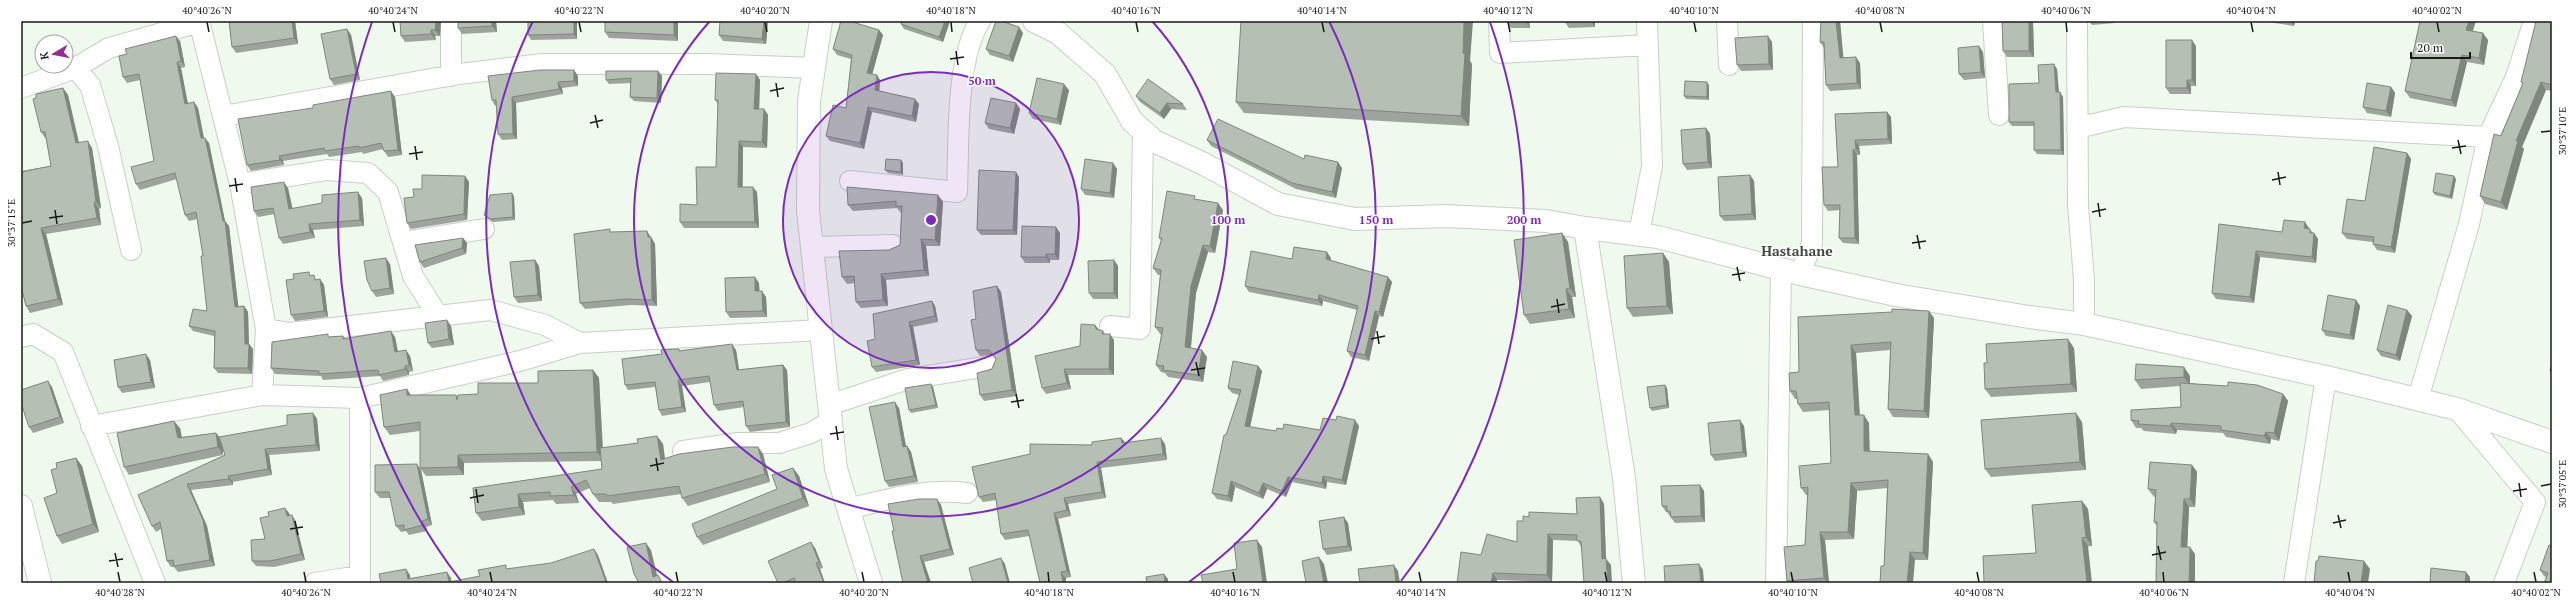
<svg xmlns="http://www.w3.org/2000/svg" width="2573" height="604" font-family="'PT Serif',serif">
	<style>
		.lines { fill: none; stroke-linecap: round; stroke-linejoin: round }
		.street-casing { stroke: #c7d0c5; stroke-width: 22 }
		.secondary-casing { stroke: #c7d0c5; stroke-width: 24 }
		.street { stroke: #fff; stroke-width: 20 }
		.secondary { stroke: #fff; stroke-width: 22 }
		.wall { fill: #9da49b }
		.shaded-wall { fill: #7f867e }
		.building { fill: #b6bfb4; stroke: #7f867e }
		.ticks { fill: none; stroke: #171b17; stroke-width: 1.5 }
		.ring { fill: none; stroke: #7b2cbf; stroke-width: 2 }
		.labels { text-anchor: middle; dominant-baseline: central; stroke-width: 3; stroke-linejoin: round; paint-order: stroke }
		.district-label { font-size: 14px; font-weight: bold; fill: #41483f; stroke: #fff }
		.centre { fill: #7b2cbf; stroke: #fff; stroke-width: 2 }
		.ring-label { font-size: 12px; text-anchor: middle; font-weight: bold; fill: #7b2cbf; stroke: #fff; stroke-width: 3; stroke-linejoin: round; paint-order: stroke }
		.neatline { fill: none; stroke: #171b17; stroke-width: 1.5 }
		.ticks-label { font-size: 10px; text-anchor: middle; fill: #171b17 }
	</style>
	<rect width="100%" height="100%" fill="#f0f9ed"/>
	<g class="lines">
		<g class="street-casing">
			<path id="street" d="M 199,21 L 240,184 L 266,329 L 262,395
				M 451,21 L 451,76
				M 1499,21 L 1500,53 L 1648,45
				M 1727,21 L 1729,65
				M 1993,21 L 1999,115
				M 2077,21 L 2078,205 L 2084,279 L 2084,324
				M 75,68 L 109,48 L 200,22
				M 21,88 L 75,68 L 90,85 L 108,146 L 131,250
				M 224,116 L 459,74 L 543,64 L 706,64 L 814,68
				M 2077,128 L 2124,117 L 2488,137
				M 850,181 L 957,192 C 959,145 955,60 980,21
				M 240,184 L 327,170 L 368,173 L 388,192 L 413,276 L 438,316
				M 1639,234 L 1652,166 L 1647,21
				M 403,242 L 484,229
				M 812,247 L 893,245
				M 1800,274 L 1812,243 L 1813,21
				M 1110,326 L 1140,329 L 1143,131
				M 266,329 L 289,333 L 490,310 L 545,325 L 580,343
				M 21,337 L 33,334 L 63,352 L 155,583
				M 360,398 L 360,583
				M 2418,399 L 2469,224 L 2488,137 L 2516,77 L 2534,21
				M 829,405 L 908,379 L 989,366
				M 2457,409 L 2535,502 L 2504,583
				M 91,426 L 262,395 L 360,398 L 520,361 L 580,343 L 821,330
				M 683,451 L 738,443 L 779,443 L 811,433 L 831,421
				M 848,509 C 889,499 925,488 967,493
				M 315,583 L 359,576
				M 1776,583 L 1781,269
				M 2294,583 L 2326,377"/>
		</g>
		<g class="secondary-casing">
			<path id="secondary" d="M 821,21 L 809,101 L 808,211 L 836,469 L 871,583
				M 1034,21 L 1058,33 L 1105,74 L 1132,121 L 1154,141 L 1204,164 L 1278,204 L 1355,219 L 1446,216 L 1546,221 L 1585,228 L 1658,237 L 1800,274 L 1896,295 L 2029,317 L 2084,324 L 2326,377 L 2457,409 L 2552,442
				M 1585,228 L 1624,478 L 1634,583
				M 21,506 L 40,583"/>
		</g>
		<use href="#street" class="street"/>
		<use href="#secondary" class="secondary"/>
	</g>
	<path class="wall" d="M 229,21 L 295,21 L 298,44 L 236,53 L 232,47 Z
		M 441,21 L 440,36 L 435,36 L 436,40 L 405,42 L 401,36 Z
		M 496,21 L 497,32 L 462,34 L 458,28 Z
		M 577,21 L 577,39 L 531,40 L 528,35 Z
		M 605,21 L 678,21 L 678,41 L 609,38 L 605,32 Z
		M 768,21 L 766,44 L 723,41 L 719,35 Z
		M 902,21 L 950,21 L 943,42 L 904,29 L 901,24 Z
		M 1506,21 L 1529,21 L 1530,28 L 1511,28 Z
		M 1564,21 L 1595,21 L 1595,27 L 1569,28 Z
		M 1821,21 L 1840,21 L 1843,57 L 1860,63 L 1861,89 L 1830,91 L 1826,85 L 1824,48 L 1820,42 Z
		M 2002,21 L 2033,21 L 2033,22 L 2034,57 L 2007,57 L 2003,51 Z
		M 2089,21 L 2115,21 L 2115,23 L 2092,25 Z
		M 2261,21 L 2295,21 L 2294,26 Z
		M 2420,21 L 2476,21 L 2472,31 L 2488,40 L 2484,65 L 2467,62 L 2456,107 L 2410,98 L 2405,91 Z
		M 2552,21 L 2552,91 L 2546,90 L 2522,147 L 2524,149 L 2507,210 L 2485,204 L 2480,196 L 2501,136 L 2523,84 L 2521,82 Z
		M 347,29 L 351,35 L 360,80 L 334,85 L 330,79 Z
		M 879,30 L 883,35 L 872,74 L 877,75 L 880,80 L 879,91 L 919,104 L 916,122 L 872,112 L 864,149 L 830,141 L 826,136 L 846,108 L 851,59 L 837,55 L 833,49 Z
		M 1023,33 L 1013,62 L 990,55 L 986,49 Z
		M 180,41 L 185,67 L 181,68 L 188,104 L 194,102 L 198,108 L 204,138 L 209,143 L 225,221 L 229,226 L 238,306 L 244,306 L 248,312 L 249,344 L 253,349 L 252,374 L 218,373 L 214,368 L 214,336 L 193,331 L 189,326 L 207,311 L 203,256 L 197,219 L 189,221 L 185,215 L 177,179 L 140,190 L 136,184 L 154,161 L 140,80 L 127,83 L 123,77 L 127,54 Z
		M 1772,42 L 1773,70 L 1741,71 L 1737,65 Z
		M 2196,46 L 2196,86 L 2191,86 L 2191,94 L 2170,94 L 2166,88 Z
		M 1983,52 L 1985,78 L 1964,80 L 1959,74 Z
		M 1470,61 L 1472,64 L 1469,126 L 1244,113 L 1236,102 Z
		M 2057,69 L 2059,92 L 2063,97 L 2064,155 L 2037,154 L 2034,150 L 2034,126 L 2012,126 L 2009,122 L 2039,83 Z
		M 658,71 L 662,76 L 661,103 L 634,101 L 630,97 L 631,83 L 609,84 L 606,80 Z
		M 756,74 L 760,80 L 759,109 L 764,109 L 768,115 L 767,148 L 743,147 L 743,187 L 757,192 L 759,228 L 684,228 L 680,222 L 697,205 L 716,167 L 718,104 L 715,100 Z
		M 578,76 L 578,86 L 562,88 L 563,94 L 516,103 L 517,139 L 502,140 L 498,134 L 496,105 L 495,106 L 492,100 Z
		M 1709,85 L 1709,100 L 1686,99 L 1684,96 Z
		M 2391,87 L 2395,93 L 2391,117 L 2367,113 L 2363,107 Z
		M 63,88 L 68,95 L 79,142 L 92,148 L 101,208 L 99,209 L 101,225 L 46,234 L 63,305 L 30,313 L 26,306 L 21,286 L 21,170 L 21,171 L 51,166 L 46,138 L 45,138 L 41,132 L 36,98 Z
		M 1069,90 L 1061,125 L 1033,119 L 1029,113 Z
		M 1136,96 L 1183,104 L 1187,110 L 1171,109 L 1164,119 L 1140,102 Z
		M 395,97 L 402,155 L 388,157 L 384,151 L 383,149 L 363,154 L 362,152 L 329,157 L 327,154 L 283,161 L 284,165 L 251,171 L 247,165 Z
		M 1016,103 L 1020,109 L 1014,134 L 989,129 L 985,123 Z
		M 1887,112 L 1891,117 L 1892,144 L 1859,146 L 1860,155 L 1857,155 L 1859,244 L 1843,243 L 1839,238 L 1840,210 L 1828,211 L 1824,205 L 1838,167 L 1835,114 Z
		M 1706,128 L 1710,134 L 1712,168 L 1687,170 L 1683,164 Z
		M 1207,140 L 1304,159 L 1342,168 L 1336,198 L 1296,189 L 1211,146 Z
		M 2407,153 L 2411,159 L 2395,253 L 2377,250 L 2373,244 L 2373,242 L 2347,239 L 2342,233 L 2365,201 Z
		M 901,160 L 903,163 L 903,175 L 888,173 L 885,170 Z
		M 1113,163 L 1117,169 L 1114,198 L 1085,195 L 1081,189 Z
		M 1750,175 L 1754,181 L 1756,220 L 1724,221 L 1720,216 Z
		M 465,176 L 469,182 L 467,220 L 411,229 L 407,223 L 414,197 L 422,189 Z
		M 1019,177 L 1017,235 L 981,235 L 977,230 Z
		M 2456,179 L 2452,199 L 2435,195 L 2433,192 Z
		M 288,188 L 292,209 L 362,198 L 364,226 L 313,230 L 315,238 L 283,244 L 279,238 L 275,214 L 258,217 L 254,211 Z
		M 938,195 L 943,202 L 940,246 L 926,246 L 929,276 L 886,280 L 888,306 L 861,308 L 856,302 L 855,283 L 847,284 L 842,277 L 889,250 L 900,245 L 901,213 L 897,208 L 853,211 L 848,205 Z
		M 514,196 L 515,220 L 493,222 L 487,218 L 484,215 Z
		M 1197,200 L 1223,210 L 1215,253 L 1208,252 L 1196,293 L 1191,348 L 1207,357 L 1203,382 L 1168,377 L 1165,373 L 1161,372 L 1156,365 L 1161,335 L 1160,334 L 1155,327 L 1160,275 L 1158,275 L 1153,268 L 1161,240 L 1159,238 Z
		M 2219,224 L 2282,232 L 2309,228 L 2313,233 L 2314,233 L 2318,239 L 2316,263 L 2260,257 L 2254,303 L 2216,299 L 2212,293 Z
		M 612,232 L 652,238 L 655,244 L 657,306 L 631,305 L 585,309 L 580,303 Z
		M 1060,233 L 1059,260 L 1050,260 L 1050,263 L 1025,263 L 1021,257 Z
		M 1562,233 L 1568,242 L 1576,297 L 1572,297 L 1575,318 L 1530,324 L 1524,315 Z
		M 463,238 L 467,243 L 466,254 L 424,268 L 420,262 Z
		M 1663,253 L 1669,262 L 1673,314 L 1633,317 L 1627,308 Z
		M 1331,258 L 1330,260 L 1388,277 L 1392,282 L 1383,317 L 1379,316 L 1369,361 L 1351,357 L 1347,351 L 1357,310 L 1323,301 L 1322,306 L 1249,292 L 1245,286 L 1292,259 Z
		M 535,260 L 539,266 L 542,301 L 518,303 L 514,297 Z
		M 1114,260 L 1118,266 L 1118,299 L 1093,299 L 1089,293 Z
		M 390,264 L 394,294 L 376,297 L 372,291 Z
		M 312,275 L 317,280 L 320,279 L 324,285 L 328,317 L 295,321 L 291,315 Z
		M 759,283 L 759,291 L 766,297 L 767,317 L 730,318 L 726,312 Z
		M 997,286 L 1001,292 L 1017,396 L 984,401 L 980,395 L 996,359 L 993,355 L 980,356 L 976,350 L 976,319 Z
		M 2356,300 L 2360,306 L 2354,340 L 2326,336 L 2322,330 Z
		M 932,301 L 935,306 L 938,322 L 913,327 L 920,365 L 876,372 L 872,367 L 875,339 Z
		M 2407,310 L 2412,316 L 2400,361 L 2381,356 L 2377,350 Z
		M 1892,312 L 1934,318 L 1929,418 L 1893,417 L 1888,409 L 1890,350 L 1856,353 L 1860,415 L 1869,423 L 1869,452 L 1928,454 L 1933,462 L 1928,560 L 1915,560 L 1884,566 L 1887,488 L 1857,491 L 1854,539 L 1825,540 L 1829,583 L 1789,583 L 1787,581 L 1805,545 L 1808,495 L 1806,495 L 1801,488 L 1831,463 L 1829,410 L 1803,412 L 1798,404 L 1797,399 L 1795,399 L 1790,391 L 1799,372 Z
		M 1095,325 L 1099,330 L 1103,331 L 1105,334 L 1114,340 L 1114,375 L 1068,375 L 1071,389 L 1046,394 L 1042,388 L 1080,346 Z
		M 451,326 L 454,345 L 432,348 L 428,343 Z
		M 343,336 L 345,338 L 395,337 L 398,352 L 410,356 L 413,371 L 409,372 L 409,375 L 383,381 L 380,376 L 323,380 L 321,376 L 275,374 L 271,368 L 329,337 Z
		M 2074,348 L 2077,392 L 1991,397 L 1985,389 L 1987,363 Z
		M 736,350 L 739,370 L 783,365 L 787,370 L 790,427 L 750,432 L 746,426 L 744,407 L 718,411 L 714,405 L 710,382 L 682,386 L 686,412 L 662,416 L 659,410 L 655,387 L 628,390 L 625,385 L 662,354 L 680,351 Z
		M 150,360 L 155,388 L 122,393 L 118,387 Z
		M 1258,366 L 1262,371 L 1250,427 L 1276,431 L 1283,429 L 1320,430 L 1359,426 L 1346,485 L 1327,482 L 1326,489 L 1292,482 L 1286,497 L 1267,489 L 1263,499 L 1235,487 L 1232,502 L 1217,499 L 1212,493 L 1226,435 L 1239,395 L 1232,393 L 1228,388 Z
		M 593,370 L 599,378 L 603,448 L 638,443 L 657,436 L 663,444 L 665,459 L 758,447 L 763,454 L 770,482 L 688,506 L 682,498 L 681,494 L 613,504 L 611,502 L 599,502 L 593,494 L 590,488 L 576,494 L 579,503 L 556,504 L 553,500 L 523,502 L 525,515 L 482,521 L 476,513 L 473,488 L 602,469 L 601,461 L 464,463 L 464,475 L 426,476 L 420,468 L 420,431 L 390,435 L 384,427 L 407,389 L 411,395 L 456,395 L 457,397 L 478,394 L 538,383 Z
		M 2190,376 L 2190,383 L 2283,394 L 2288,401 L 2279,441 L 2271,439 L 2270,444 L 2226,437 L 2223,433 L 2177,430 L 2176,434 L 2144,431 L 2141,428 L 2136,428 L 2131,420 L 2181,407 L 2180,386 L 2141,389 L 2135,380 Z
		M 931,384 L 933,387 L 938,408 L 911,413 L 909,410 Z
		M 1665,385 L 1667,388 L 1669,408 L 1652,411 L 1650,408 Z
		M 52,387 L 64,423 L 33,433 L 29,427 Z
		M 899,408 L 906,446 L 907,446 L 911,452 L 918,482 L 889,487 L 885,481 Z
		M 313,413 L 317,419 L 320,451 L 269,455 L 272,475 L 233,482 L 233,485 L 191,490 L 207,526 L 215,566 L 178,572 L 174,567 L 171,567 L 167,561 L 161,529 L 156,532 L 152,526 L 138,495 L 225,455 L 223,448 L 223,455 L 129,475 L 124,467 L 180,428 L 182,437 L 216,433 L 219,437 L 287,425 Z
		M 2082,422 L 2086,470 L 1991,477 L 1985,469 Z
		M 1744,426 L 1747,457 L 1715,461 L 1711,455 Z
		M 1121,438 L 1125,443 L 1165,444 L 1167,460 L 1101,468 L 1106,498 L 1068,504 L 1071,516 L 1058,519 L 1071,577 L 1066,578 L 1029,536 L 1005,540 L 1001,534 L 996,500 L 983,502 L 979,497 L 1092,445 Z
		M 76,458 L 82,466 L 99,532 L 62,544 L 57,536 L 57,468 Z
		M 2192,465 L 2197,472 L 2195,507 L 2189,507 L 2187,547 L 2195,554 L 2157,526 L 2154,522 L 2155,497 L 2154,497 L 2148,489 Z
		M 793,468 L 799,476 L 809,506 L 703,545 L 697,537 L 777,489 Z
		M 421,470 L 432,525 L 426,527 L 427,531 L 409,535 L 406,531 L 401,532 L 396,526 L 391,498 L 380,498 L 375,492 Z
		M 1700,485 L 1704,491 L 1705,522 L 1675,523 L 1667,512 L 1666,512 L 1662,506 Z
		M 1600,497 L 1604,504 L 1606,559 L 1611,565 L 1581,547 L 1578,541 L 1553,540 L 1552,582 L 1497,580 L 1497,583 L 1457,583 L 1481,555 L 1517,542 L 1523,521 L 1529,517 L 1577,514 Z
		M 937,499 L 941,505 L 954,555 L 924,562 L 931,583 L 903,583 L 894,531 Z
		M 2082,501 L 2088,509 L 2092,546 L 2036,553 Z
		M 289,513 L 290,515 L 295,520 L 305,560 L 274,567 L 256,566 L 252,561 L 265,539 Z
		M 1348,523 L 1352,551 L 1327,555 L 1323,549 Z
		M 2549,545 L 2552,583 L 2546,577 L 2544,576 L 2540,570 Z
		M 815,548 L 823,568 L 820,569 L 825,583 L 778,583 Z"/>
	<path class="shaded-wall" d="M 292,21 L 295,21 L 298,44 L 294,38 Z
		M 436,21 L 441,21 L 440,36 L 435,30 Z
		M 492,21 L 496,21 L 497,32 L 492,26 Z
		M 574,21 L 577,21 L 577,39 L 574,34 Z
		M 674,21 L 678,21 L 678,41 L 674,35 Z
		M 764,21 L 768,21 L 766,44 L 762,39 Z
		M 945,21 L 950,21 L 943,42 L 939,37 Z
		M 1464,21 L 1473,21 L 1470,61 L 1472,64 L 1469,126 L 1461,116 L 1463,53 Z
		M 1525,21 L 1529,21 L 1530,28 Z
		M 1591,21 L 1595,21 L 1595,27 Z
		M 1836,21 L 1840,21 L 1844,64 L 1840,58 Z
		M 2029,21 L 2033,21 L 2033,22 L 2034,57 L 2029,51 Z
		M 2290,21 L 2295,21 L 2294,26 Z
		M 2469,21 L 2476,21 L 2471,37 L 2466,30 Z
		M 1019,27 L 1023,33 L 1013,62 L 1009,56 Z
		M 347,29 L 351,35 L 360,80 L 356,74 Z
		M 431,30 L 435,36 L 436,40 L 431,34 Z
		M 879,30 L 883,35 L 871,79 L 867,73 Z
		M 2483,33 L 2488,40 L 2484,65 L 2479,58 Z
		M 176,36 L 180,41 L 185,67 L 181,61 Z
		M 1768,36 L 1772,42 L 1773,70 L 1769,64 Z
		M 2192,40 L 2196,46 L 2196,86 L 2192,80 Z
		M 1979,46 L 1983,52 L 1985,78 L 1981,72 Z
		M 2462,55 L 2467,62 L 2456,107 L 2451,100 Z
		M 1856,57 L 1860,63 L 1861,89 L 1857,83 Z
		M 177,62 L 181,68 L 189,110 L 185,104 Z
		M 2054,64 L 2057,69 L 2059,97 L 2056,92 Z
		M 574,70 L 578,76 L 578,86 L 574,81 Z
		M 658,71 L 662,76 L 661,103 L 657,98 Z
		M 756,74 L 760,80 L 759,114 L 754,109 Z
		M 877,75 L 880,80 L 879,96 L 875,90 Z
		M 2187,80 L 2191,86 L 2191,94 L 2187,88 Z
		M 558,82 L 562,88 L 563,94 L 559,89 Z
		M 1707,82 L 1709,85 L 1709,100 L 1707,97 Z
		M 2541,82 L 2546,90 L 2522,147 L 2524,149 L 2507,210 L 2501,202 L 2516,141 Z
		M 1064,84 L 1069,90 L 1061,125 L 1057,119 Z
		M 2391,87 L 2395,93 L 2391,117 L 2386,111 Z
		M 63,88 L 68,95 L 80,149 L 76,143 Z
		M 391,91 L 395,97 L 402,155 L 398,150 Z
		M 2060,92 L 2063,97 L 2064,155 L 2061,150 Z
		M 512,97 L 516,103 L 517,139 L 513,134 Z
		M 915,99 L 919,104 L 916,122 L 912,116 Z
		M 194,102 L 198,108 L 205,144 L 201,138 Z
		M 1016,103 L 1020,109 L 1014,134 L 1010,128 Z
		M 1167,103 L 1171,109 L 1164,119 L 1160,113 Z
		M 868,107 L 872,112 L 864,149 L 860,143 Z
		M 764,109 L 768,115 L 767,148 L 762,142 Z
		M 1887,112 L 1891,117 L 1892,144 L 1888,139 Z
		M 1706,128 L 1710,134 L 1712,168 L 1708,162 Z
		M 205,138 L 209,143 L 225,221 L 229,226 L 239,312 L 235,307 L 223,221 Z
		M 1855,140 L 1859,146 L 1860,155 L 1856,149 Z
		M 88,141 L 92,148 L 101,208 L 96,202 Z
		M 739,141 L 743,147 L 742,193 L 738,187 Z
		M 1853,150 L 1857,155 L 1859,244 L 1855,238 Z
		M 2407,153 L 2411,159 L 2395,253 L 2391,247 Z
		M 279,156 L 283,161 L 284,165 L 280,160 Z
		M 901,160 L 903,163 L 903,175 L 901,172 Z
		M 1338,162 L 1342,168 L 1336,198 L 1332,192 Z
		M 1113,163 L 1117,169 L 1114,198 L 1110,193 Z
		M 1016,172 L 1019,177 L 1017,235 L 1013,230 Z
		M 1750,175 L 1754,181 L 1756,220 L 1752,214 Z
		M 465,176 L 469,182 L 467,220 L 464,214 Z
		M 2454,176 L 2456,179 L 2452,199 L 2450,196 Z
		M 284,182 L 288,188 L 294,215 L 289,209 Z
		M 753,187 L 757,192 L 759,228 L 755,222 Z
		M 358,192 L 362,198 L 364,226 L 360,220 Z
		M 512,193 L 514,196 L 515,220 L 513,217 Z
		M 938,195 L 943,202 L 940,246 L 935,240 Z
		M 94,202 L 99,209 L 101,225 L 97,218 Z
		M 1218,203 L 1223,210 L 1215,253 L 1210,246 Z
		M 2305,222 L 2309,228 L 2309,234 L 2304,228 Z
		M 309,224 L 313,230 L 315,238 L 310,232 Z
		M 1056,227 L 1060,233 L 1059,260 L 1055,254 Z
		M 41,228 L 46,234 L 63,305 L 58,299 Z
		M 647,231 L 655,244 L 657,306 L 652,300 Z
		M 1562,233 L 1568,242 L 1576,297 L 1570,288 Z
		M 2314,233 L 2318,239 L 2316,263 L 2312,257 Z
		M 463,238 L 467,243 L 466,254 L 462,248 Z
		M 921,239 L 926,246 L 929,276 L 924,270 Z
		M 1203,245 L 1208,252 L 1196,293 L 1190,354 L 1185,347 L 1191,286 Z
		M 2256,251 L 2260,257 L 2254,303 L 2250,297 Z
		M 1327,252 L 1331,258 L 1330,264 L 1326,259 Z
		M 1663,253 L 1669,262 L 1673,314 L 1667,306 Z
		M 1046,254 L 1050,260 L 1050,263 L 1046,257 Z
		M 386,258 L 390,264 L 394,294 L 390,288 Z
		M 535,260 L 539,266 L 542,301 L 538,295 Z
		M 1114,260 L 1118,266 L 1118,299 L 1114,293 Z
		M 881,274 L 886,280 L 888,306 L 883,300 Z
		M 755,277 L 759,283 L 760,297 L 755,291 Z
		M 1388,277 L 1392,282 L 1383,317 L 1379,312 Z
		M 320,279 L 324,285 L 328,317 L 324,311 Z
		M 997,286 L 1001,292 L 1017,396 L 1012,390 Z
		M 1566,289 L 1572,297 L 1575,318 L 1569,309 Z
		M 762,291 L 766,297 L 767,317 L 763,311 Z
		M 1319,295 L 1323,301 L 1322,306 L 1318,300 Z
		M 2356,300 L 2360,306 L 2354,340 L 2350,335 Z
		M 932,301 L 935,306 L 938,322 L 935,316 Z
		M 244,306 L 248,312 L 249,349 L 249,344 L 253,349 L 252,374 L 248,368 L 245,344 Z
		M 2407,310 L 2412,316 L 2400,361 L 2396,355 Z
		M 1375,311 L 1379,316 L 1369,361 L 1365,355 Z
		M 1929,311 L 1934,318 L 1929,418 L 1924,411 Z
		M 447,320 L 451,326 L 454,345 L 449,339 Z
		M 909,322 L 913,327 L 920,365 L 916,360 Z
		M 1095,325 L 1099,330 L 1096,329 Z
		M 391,331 L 395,337 L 399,358 L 395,352 Z
		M 1110,334 L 1114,340 L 1114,375 L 1109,369 Z
		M 2068,339 L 2074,348 L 2077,392 L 2071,384 Z
		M 732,344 L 736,350 L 740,376 L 737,370 Z
		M 1851,345 L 1856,353 L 1860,423 L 1855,415 Z
		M 406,350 L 410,356 L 413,371 L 409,365 Z
		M 1202,350 L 1207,357 L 1203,382 L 1198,375 Z
		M 146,354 L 150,360 L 155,388 L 151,382 Z
		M 783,365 L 787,370 L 790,427 L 786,422 Z
		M 405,366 L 409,372 L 409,375 L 405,369 Z
		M 1258,366 L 1262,371 L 1249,432 L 1245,426 Z
		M 2184,367 L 2190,376 L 2190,386 L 2184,377 Z
		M 1064,369 L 1068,375 L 1071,389 L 1067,383 Z
		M 593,370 L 599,378 L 603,460 L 597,452 Z
		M 678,380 L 682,386 L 686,412 L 682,407 Z
		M 48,381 L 52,387 L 64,423 L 60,417 Z
		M 931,384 L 933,387 L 938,408 L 936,405 Z
		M 1665,385 L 1667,388 L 1669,408 L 1667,405 Z
		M 407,389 L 412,398 L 407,395 Z
		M 2283,394 L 2288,401 L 2279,441 L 2274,433 Z
		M 895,402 L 899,408 L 907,453 L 903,447 Z
		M 313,413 L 317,419 L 320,451 L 316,445 Z
		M 2076,413 L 2082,422 L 2086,470 L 2080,462 Z
		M 1864,415 L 1869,423 L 1870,459 L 1864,451 Z
		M 1355,420 L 1359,426 L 1346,485 L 1342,480 Z
		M 1740,420 L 1744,426 L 1747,457 L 1743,452 Z
		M 174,421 L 180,428 L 183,445 L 178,438 Z
		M 2171,423 L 2177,430 L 2176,434 L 2171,426 Z
		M 2266,432 L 2271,439 L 2270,444 L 2264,436 Z
		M 216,433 L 222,440 L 223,455 L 218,447 Z
		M 657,436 L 663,444 L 666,468 L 661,460 Z
		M 1121,438 L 1126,443 L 1122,443 Z
		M 1161,438 L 1165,444 L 1167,460 L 1163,454 Z
		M 907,446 L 911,452 L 918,482 L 914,476 Z
		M 758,447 L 763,454 L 770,482 L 765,474 Z
		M 265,449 L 269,455 L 272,475 L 268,469 Z
		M 1928,454 L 1933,462 L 1928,560 L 1923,553 Z
		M 458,455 L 464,463 L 464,475 L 458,467 Z
		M 76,458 L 82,466 L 99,532 L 93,524 Z
		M 1097,462 L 1101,468 L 1106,498 L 1102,492 Z
		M 417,464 L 421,470 L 432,525 L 428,519 Z
		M 2192,465 L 2197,472 L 2195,507 L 2190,499 Z
		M 793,468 L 799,476 L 809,506 L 803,498 Z
		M 228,476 L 233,482 L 233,485 L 229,479 Z
		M 1323,476 L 1327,482 L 1326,489 L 1322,483 Z
		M 1288,477 L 1292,482 L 1286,497 L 1282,491 Z
		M 1231,481 L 1235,487 L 1232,502 L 1228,496 Z
		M 1263,483 L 1267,489 L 1263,499 L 1259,493 Z
		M 1851,483 L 1857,491 L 1854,539 L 1848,532 Z
		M 187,484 L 191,490 L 207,526 L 215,566 L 210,560 Z
		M 1700,485 L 1704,491 L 1705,522 L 1701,516 Z
		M 571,487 L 576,494 L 579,503 L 574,495 Z
		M 518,494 L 523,502 L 525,515 L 519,507 Z
		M 1600,497 L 1604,504 L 1606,559 L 1611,565 L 1612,583 L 1608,583 L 1602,559 Z
		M 1064,498 L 1068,504 L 1071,516 L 1067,510 Z
		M 937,499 L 941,505 L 954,555 L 950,549 Z
		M 2184,499 L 2189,507 L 2187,554 L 2181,547 Z
		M 2082,501 L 2088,509 L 2092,546 L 2086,537 Z
		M 285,508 L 289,513 L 291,521 L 287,516 Z
		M 1054,513 L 1058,519 L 1071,577 L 1067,571 Z
		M 292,515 L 295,520 L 305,560 L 301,554 Z
		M 1344,517 L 1348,523 L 1352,551 L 1348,546 Z
		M 422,521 L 426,527 L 427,531 L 423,525 Z
		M 1820,532 L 1825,540 L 1829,583 L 1827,583 L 1824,578 Z
		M 1548,534 L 1553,540 L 1552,582 L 1547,575 Z
		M 2082,538 L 2088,546 L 2092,583 L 2087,583 Z
		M 1257,540 L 1262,547 L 1267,583 L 1263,583 Z
		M 811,542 L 815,548 L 823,568 L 819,562 Z
		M 646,543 L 651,550 L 659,583 L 653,577 Z
		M 2190,547 L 2195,554 L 2195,583 L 2189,583 Z
		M 594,549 L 598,555 L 608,583 L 605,583 Z
		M 1910,552 L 1915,560 L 1913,583 L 1907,583 Z
		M 920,556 L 924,562 L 931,583 L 928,583 Z
		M 1319,557 L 1324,564 L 1328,583 L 1324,583 Z
		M 1001,558 L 1005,564 L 1010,583 L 1008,583 Z
		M 2364,561 L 2370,569 L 2368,583 L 2361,583 Z
		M 816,563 L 820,569 L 825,583 L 824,583 Z
		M 1699,564 L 1703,570 L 1704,583 L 1701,583 Z
		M 1394,565 L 1398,571 L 1400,583 L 1396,583 Z
		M 406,569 L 410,575 L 411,583 L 408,579 Z
		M 447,572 L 451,578 L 452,583 L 449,582 Z
		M 1061,572 L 1066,578 L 1066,583 L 1063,583 Z
		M 2466,572 L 2470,577 L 2470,583 L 2465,583 Z
		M 1493,573 L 1497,580 L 1497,583 L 1491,583 Z
		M 1164,574 L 1168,579 L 1168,583 L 1165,583 Z"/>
	<path class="building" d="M 229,21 L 292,21 L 294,38 L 232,47 Z
		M 400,21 L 436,21 L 435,30 L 431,30 L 431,34 L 401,36 Z
		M 458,21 L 492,21 L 492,26 L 458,28 Z
		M 528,21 L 574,21 L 574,34 L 528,35 Z
		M 605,21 L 674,21 L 674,35 L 605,32 Z
		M 720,21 L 764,21 L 762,39 L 719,35 Z
		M 841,21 L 849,21 L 879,30 L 867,73 L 877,75 L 875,90 L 915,99 L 912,116 L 868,107 L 860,143 L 826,136 L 833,105 L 846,108 L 852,55 L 833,49 Z
		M 902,21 L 945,21 L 939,37 L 901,24 Z
		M 996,21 L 1001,21 L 1019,27 L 1009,56 L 986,49 Z
		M 1241,21 L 1464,21 L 1463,53 L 1465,54 L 1461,116 L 1236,102 Z
		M 1821,21 L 1836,21 L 1840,58 L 1856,57 L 1857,83 L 1826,85 L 1824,42 L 1820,42 Z
		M 2002,21 L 2029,21 L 2029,51 L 2003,51 Z
		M 2420,21 L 2469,21 L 2466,30 L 2483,33 L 2479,58 L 2462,55 L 2451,100 L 2405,91 Z
		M 2536,21 L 2552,21 L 2552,85 L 2541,82 L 2516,141 L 2518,141 L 2501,202 L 2480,196 L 2494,134 L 2501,136 L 2523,83 L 2521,82 Z
		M 347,29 L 356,74 L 330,79 L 321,34 Z
		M 176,36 L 181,61 L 177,62 L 185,104 L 194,102 L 201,138 L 205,138 L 223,221 L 225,221 L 235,307 L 244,306 L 245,344 L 249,344 L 248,368 L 214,368 L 215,331 L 189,326 L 193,309 L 207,311 L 201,256 L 203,256 L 196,212 L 185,215 L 175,173 L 136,184 L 131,167 L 154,161 L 139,74 L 123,77 L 119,56 L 127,54 L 125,49 Z
		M 1768,36 L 1769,64 L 1737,65 L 1735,38 Z
		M 2166,40 L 2192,40 L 2192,80 L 2187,80 L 2187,88 L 2166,88 Z
		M 1979,46 L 1981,72 L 1959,74 L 1958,48 Z
		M 2054,64 L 2056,92 L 2060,92 L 2061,150 L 2034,150 L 2034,122 L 2009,122 L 2009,84 L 2039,83 L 2038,65 Z
		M 540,70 L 574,70 L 574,81 L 558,82 L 559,89 L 512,97 L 513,134 L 498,134 L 496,100 L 492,100 L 488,76 Z
		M 606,71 L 658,71 L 657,98 L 630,97 L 631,78 L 606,80 Z
		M 716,73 L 756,74 L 754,109 L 764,109 L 762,142 L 739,141 L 738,187 L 753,187 L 755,222 L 680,222 L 680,204 L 697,205 L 696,167 L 716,167 L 718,100 L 715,100 Z
		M 1037,78 L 1064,84 L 1057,119 L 1029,113 Z
		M 1148,79 L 1183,104 L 1167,103 L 1160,113 L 1136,96 Z
		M 1685,81 L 1707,82 L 1707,97 L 1684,96 Z
		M 2367,83 L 2391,87 L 2386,111 L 2363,107 Z
		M 63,88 L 76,143 L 88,141 L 96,202 L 94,202 L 97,218 L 41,228 L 58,299 L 26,306 L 21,286 L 21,172 L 51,166 L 45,132 L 41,132 L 33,99 L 36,98 L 36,94 Z
		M 391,91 L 398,150 L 384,151 L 381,143 L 359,148 L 359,146 L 325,151 L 324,148 L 279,156 L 280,160 L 247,165 L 238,119 L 313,108 L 313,105 Z
		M 991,98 L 1016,103 L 1010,128 L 985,123 Z
		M 1887,112 L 1888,139 L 1855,140 L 1856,149 L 1853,150 L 1855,238 L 1839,238 L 1840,205 L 1824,205 L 1822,167 L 1838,167 L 1835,114 Z
		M 1218,119 L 1304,159 L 1305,155 L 1338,162 L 1332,192 L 1292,183 L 1207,140 Z
		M 1706,128 L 1708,162 L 1683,164 L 1681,130 Z
		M 2374,147 L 2407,153 L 2391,247 L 2373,244 L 2374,237 L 2342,233 L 2347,199 L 2365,201 Z
		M 886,159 L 901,160 L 901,172 L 885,170 Z
		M 1085,159 L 1113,163 L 1110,193 L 1081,189 Z
		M 979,170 L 1016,172 L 1013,230 L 977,230 Z
		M 2436,173 L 2454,176 L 2450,196 L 2433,192 Z
		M 422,175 L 465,176 L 464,214 L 407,223 L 404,198 L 414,197 L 413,189 L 422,189 Z
		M 1750,175 L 1752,214 L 1720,216 L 1718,177 Z
		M 284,182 L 289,209 L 322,203 L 322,195 L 358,192 L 360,220 L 309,224 L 310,232 L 279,238 L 273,208 L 254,211 L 251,187 Z
		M 847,187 L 938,195 L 935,240 L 921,239 L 924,270 L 881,274 L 883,300 L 856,302 L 854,276 L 842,277 L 839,251 L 889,250 L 900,245 L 902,206 L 896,206 L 896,201 L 848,205 Z
		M 1167,191 L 1195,196 L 1194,199 L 1218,203 L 1210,246 L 1203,245 L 1191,286 L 1185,347 L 1202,350 L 1198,375 L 1163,370 L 1164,366 L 1156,365 L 1163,328 L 1155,327 L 1161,270 L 1153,268 L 1162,238 L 1159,238 Z
		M 512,193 L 513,217 L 491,219 L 484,215 L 490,195 Z
		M 2284,220 L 2305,222 L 2304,228 L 2310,229 L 2310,233 L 2314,233 L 2312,257 L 2256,251 L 2250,297 L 2212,293 L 2219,224 L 2282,232 Z
		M 1022,226 L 1056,227 L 1055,254 L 1046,254 L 1046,257 L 1021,257 Z
		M 610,229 L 610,232 L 647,231 L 648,237 L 651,237 L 652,300 L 626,299 L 580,303 L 574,234 Z
		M 1562,233 L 1570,288 L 1566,289 L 1569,309 L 1524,315 L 1514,240 Z
		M 463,238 L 462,248 L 420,262 L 415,245 Z
		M 1294,247 L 1327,252 L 1326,259 L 1388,277 L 1379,312 L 1375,311 L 1365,355 L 1347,351 L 1358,306 L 1319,295 L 1318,300 L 1245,286 L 1251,251 L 1292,259 Z
		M 1663,253 L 1667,306 L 1627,308 L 1624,256 Z
		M 386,258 L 390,288 L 372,291 L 367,280 L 364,261 Z
		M 535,260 L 538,295 L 514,297 L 510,262 Z
		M 1114,260 L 1114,293 L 1089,293 L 1088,261 Z
		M 309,272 L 310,276 L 314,275 L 315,280 L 320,279 L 324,311 L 291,315 L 286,280 L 294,279 L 293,274 Z
		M 755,277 L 755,291 L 762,291 L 763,311 L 726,312 L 725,278 Z
		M 997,286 L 1012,390 L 980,395 L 977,373 L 992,369 L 996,359 L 989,350 L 976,350 L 971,320 L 976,319 L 973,291 Z
		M 2328,295 L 2356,300 L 2350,335 L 2322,330 Z
		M 932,301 L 935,316 L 909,322 L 916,360 L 872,367 L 867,341 L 875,339 L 873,314 Z
		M 2388,305 L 2407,310 L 2396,355 L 2377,350 Z
		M 1892,309 L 1929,311 L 1924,411 L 1888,409 L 1891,342 L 1851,345 L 1855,415 L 1864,415 L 1864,451 L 1928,454 L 1923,553 L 1910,552 L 1907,583 L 1880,583 L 1881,566 L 1884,566 L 1888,480 L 1851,483 L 1848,532 L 1820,532 L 1824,578 L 1787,581 L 1784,547 L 1805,545 L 1808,487 L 1801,488 L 1799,466 L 1831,463 L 1829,402 L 1798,404 L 1796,391 L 1790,391 L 1789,373 L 1799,372 L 1798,317 L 1892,312 Z
		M 447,320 L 449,339 L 428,343 L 425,323 Z
		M 1081,324 L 1095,325 L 1096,329 L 1103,331 L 1102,334 L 1110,334 L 1109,369 L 1064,369 L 1067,383 L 1042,388 L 1035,356 L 1080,346 Z
		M 391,331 L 395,352 L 406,350 L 409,365 L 405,366 L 405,369 L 379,375 L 378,370 L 319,374 L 319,371 L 271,368 L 272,342 L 328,334 L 328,337 L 343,336 L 343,339 Z
		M 2068,339 L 2071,384 L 1985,389 L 1984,363 L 1987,363 L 1986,344 Z
		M 732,344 L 737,370 L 783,365 L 786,422 L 746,426 L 743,401 L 714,405 L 709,376 L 678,380 L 682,407 L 659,410 L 655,382 L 625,385 L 622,359 L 662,354 L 661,350 L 679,349 L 679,351 Z
		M 146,354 L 151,382 L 118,387 L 114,360 Z
		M 1233,361 L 1258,366 L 1245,426 L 1276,431 L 1277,428 L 1283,429 L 1284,424 L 1320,430 L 1323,418 L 1336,420 L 1337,416 L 1355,420 L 1342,480 L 1323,476 L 1322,483 L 1288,477 L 1282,491 L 1263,483 L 1259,493 L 1231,481 L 1228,496 L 1212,493 L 1224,435 L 1226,435 L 1241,390 L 1228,388 Z
		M 2136,364 L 2184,367 L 2184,377 L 2135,380 Z
		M 2552,364 L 2552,372 L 2550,371 Z
		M 593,370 L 597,452 L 458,455 L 458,467 L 420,468 L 420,422 L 384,427 L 380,395 L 407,389 L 407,395 L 456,395 L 457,400 L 458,395 L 478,394 L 478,383 L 538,383 L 538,371 Z
		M 48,381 L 60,417 L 29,427 L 21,403 L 21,390 Z
		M 2228,382 L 2257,385 L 2283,394 L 2274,433 L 2266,432 L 2264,436 L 2221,430 L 2221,426 L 2171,423 L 2171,426 L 2138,424 L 2139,421 L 2131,420 L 2131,410 L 2181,407 L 2180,383 L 2228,386 Z
		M 931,384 L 936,405 L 909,410 L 905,388 Z
		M 1665,385 L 1667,405 L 1650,408 L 1647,387 Z
		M 895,402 L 903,447 L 907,446 L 914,476 L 885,481 L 869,407 Z
		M 313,413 L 316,445 L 265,449 L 268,469 L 228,476 L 229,479 L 187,484 L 203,520 L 210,560 L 174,566 L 173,560 L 167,561 L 160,522 L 152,526 L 138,495 L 225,455 L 219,437 L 287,425 L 287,415 Z
		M 2076,413 L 2080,462 L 1985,469 L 1981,420 Z
		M 1740,420 L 1743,452 L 1711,455 L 1708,423 Z
		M 174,421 L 178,438 L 216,433 L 218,447 L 124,467 L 117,433 Z
		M 657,436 L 661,460 L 679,454 L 733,447 L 758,447 L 765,474 L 682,498 L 679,486 L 607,496 L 606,494 L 593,494 L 586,480 L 571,487 L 574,495 L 550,496 L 550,492 L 518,494 L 519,507 L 476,513 L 473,488 L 602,469 L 600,448 L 638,443 L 637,439 Z
		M 1121,438 L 1122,443 L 1161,438 L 1163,454 L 1097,462 L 1102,492 L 1064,498 L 1067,510 L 1054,513 L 1067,571 L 1061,572 L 1063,583 L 1040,583 L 1028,530 L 1001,534 L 995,493 L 979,497 L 972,467 L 1030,454 L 1030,444 L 1092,445 L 1092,442 Z
		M 76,458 L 93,524 L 57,536 L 44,498 L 57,493 L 51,470 L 57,468 L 56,463 Z
		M 2150,462 L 2192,465 L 2190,499 L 2184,499 L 2181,547 L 2190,547 L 2189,583 L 2156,583 L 2157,522 L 2154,522 L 2156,490 L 2148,489 Z
		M 417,464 L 428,519 L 422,521 L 423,525 L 404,530 L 404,525 L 396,526 L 389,492 L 375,492 L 375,465 Z
		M 793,468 L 803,498 L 697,537 L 692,524 L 777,489 L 772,475 Z
		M 1700,485 L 1701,516 L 1671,517 L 1670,511 L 1667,511 L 1667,506 L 1662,506 L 1661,486 Z
		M 1600,497 L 1602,559 L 1606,558 L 1608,583 L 1584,583 L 1581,541 L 1577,541 L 1577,535 L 1548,534 L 1547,575 L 1493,573 L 1491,583 L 1457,583 L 1461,552 L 1481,555 L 1487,534 L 1517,542 L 1517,521 L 1523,521 L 1523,516 L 1529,517 L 1529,512 L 1577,514 L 1576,498 Z
		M 919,499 L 937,499 L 950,549 L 920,556 L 928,583 L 903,583 L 892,531 L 894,531 L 888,504 Z
		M 2082,501 L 2086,537 L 2082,538 L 2087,583 L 1984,583 L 1983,556 L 2036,553 L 2032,505 Z
		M 285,508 L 287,516 L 292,515 L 301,554 L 270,561 L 252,561 L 251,540 L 265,539 L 260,518 L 269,516 L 268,512 Z
		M 1344,517 L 1348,546 L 1323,549 L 1319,521 Z
		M 1257,540 L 1263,583 L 1203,583 L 1201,575 L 1237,569 L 1234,543 Z
		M 811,542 L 819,562 L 816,563 L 824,583 L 796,583 L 794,578 L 783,583 L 778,583 L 768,561 Z
		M 646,543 L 653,577 L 658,575 L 662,583 L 639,583 L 634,574 L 627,547 Z
		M 2549,545 L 2552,546 L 2552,583 L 2544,583 L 2548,573 L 2540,570 Z
		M 594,549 L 605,579 L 605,583 L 381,583 L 379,574 L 406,569 L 408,579 L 447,572 L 449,582 L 480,576 L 478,570 L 506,565 L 506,569 L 551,563 Z
		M 2319,556 L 2364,561 L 2361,583 L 2314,583 L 2316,561 L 2318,561 Z
		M 1319,557 L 1324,583 L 1306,583 L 1302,561 Z
		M 1001,558 L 1008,583 L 973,583 L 969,568 Z
		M 1699,564 L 1701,583 L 1665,583 L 1664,566 Z
		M 1394,565 L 1396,583 L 1360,583 L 1358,569 Z
		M 2431,568 L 2466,572 L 2465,583 L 2430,583 Z
		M 1164,574 L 1165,583 L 1147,583 L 1146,577 Z"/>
	<path class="ticks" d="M 207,22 L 209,32M 393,22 L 395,32M 579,22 L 581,32M 765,22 L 767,32M 951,22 L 952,32M 1136,22 L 1138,32M 1322,22 L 1324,32M 1508,22 L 1510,32M 1694,22 L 1696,32M 1880,22 L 1882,32M 2066,22 L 2067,32M 2251,22 L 2253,32M 2437,22 L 2439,32M 956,51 L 958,65M 950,59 L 964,57M 776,83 L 778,97M 770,91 L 784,88M 595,115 L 598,128M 590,123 L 603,120M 2541,132 L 2551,131M 2458,140 L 2461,154M 415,146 L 417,160M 2452,148 L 2466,146M 409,154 L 423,152M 2278,172 L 2280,185M 235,178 L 237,192M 2272,180 L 2286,177M 229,186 L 243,184M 2098,203 L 2100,217M 55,210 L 57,224M 2092,212 L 2106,209M 49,218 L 63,216M 22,223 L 32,221M 1917,235 L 1920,249M 1912,243 L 1926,241M 1737,267 L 1740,281M 1732,275 L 1745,273M 1557,299 L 1559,313M 1551,307 L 1565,304M 1377,331 L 1379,344M 1371,339 L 1385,336M 1196,362 L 1199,376M 1191,370 L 1205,368M 1016,394 L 1019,408M 1011,402 L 1024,400M 836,426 L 838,440M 830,434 L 844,432M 656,458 L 658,471M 650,466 L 664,463M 2519,483 L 2521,497M 2541,486 L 2551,484M 476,489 L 478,503M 2513,491 L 2527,489M 470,498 L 484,495M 2338,515 L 2341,528M 295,521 L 298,535M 2333,523 L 2346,520M 290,529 L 303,527M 2158,546 L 2161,560M 115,553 L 118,567M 2152,555 L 2166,552M 109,561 L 123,559M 118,572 L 120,582M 304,572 L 306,582M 490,572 L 492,582M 676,572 L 678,582M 862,572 L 864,582M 1048,572 L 1049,582M 1233,572 L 1235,582M 1419,572 L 1421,582M 1605,572 L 1607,582M 1791,572 L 1793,582M 1977,572 L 1979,582M 2163,572 L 2164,582M 2348,572 L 2350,582M 2534,572 L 2536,582"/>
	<circle cx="931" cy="220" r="148" fill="#7b2cbf" fill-opacity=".12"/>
	<g class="ring">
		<circle cx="931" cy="220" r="148"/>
		<path d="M1152 21A297 297 0 1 1 710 21"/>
		<path d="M673 582A445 445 0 0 1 533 21M1329 21A445 445 0 0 1 1189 582"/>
		<path d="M461 581A593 593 0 0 1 372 22M1490 22A593 593 0 0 1 1401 581"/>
	</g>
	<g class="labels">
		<g class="district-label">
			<text x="1797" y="250">Hastahane</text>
		</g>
	</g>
	<circle cx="931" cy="220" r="6" class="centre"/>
	<g class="ring-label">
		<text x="982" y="85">50 m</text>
		<text x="1228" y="224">100 m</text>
		<text x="1376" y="224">150 m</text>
		<text x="1524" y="224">200 m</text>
	</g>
	<rect width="2573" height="604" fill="none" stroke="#ffffff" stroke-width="44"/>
	<g transform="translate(54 54) rotate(260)"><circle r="19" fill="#ffffff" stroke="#a2a4a2"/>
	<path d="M0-3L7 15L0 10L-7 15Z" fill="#952c90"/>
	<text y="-6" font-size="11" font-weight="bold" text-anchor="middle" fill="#171b17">K</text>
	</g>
	<path d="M2411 52v6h59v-6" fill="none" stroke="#171b17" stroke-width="2"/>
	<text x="2417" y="52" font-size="12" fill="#171b17" stroke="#ffffff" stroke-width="3" paint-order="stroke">20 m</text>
	<rect x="22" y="22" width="2529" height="560" class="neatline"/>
	<g class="ticks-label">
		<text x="207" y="14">40°40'26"N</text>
		<text x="393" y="14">40°40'24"N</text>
		<text x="579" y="14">40°40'22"N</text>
		<text x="765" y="14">40°40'20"N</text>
		<text x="951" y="14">40°40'18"N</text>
		<text x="1136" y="14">40°40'16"N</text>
		<text x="1322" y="14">40°40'14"N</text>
		<text x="1508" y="14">40°40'12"N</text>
		<text x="1694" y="14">40°40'10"N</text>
		<text x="1880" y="14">40°40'08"N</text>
		<text x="2066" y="14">40°40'06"N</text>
		<text x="2251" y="14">40°40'04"N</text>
		<text x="2437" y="14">40°40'02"N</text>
		<text transform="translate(2562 131) rotate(-90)" y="4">30°37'10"E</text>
		<text transform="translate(11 223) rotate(-90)" y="4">30°37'15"E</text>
		<text transform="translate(2562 484) rotate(-90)" y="4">30°37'05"E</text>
		<text x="120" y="596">40°40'28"N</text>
		<text x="306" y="596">40°40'26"N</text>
		<text x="492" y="596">40°40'24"N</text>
		<text x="678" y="596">40°40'22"N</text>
		<text x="864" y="596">40°40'20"N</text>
		<text x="1049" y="596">40°40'18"N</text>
		<text x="1235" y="596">40°40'16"N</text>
		<text x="1421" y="596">40°40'14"N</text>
		<text x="1607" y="596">40°40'12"N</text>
		<text x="1793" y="596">40°40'10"N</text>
		<text x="1979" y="596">40°40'08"N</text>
		<text x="2164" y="596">40°40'06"N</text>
		<text x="2350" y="596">40°40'04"N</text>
		<text x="2536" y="596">40°40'02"N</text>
	</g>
</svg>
